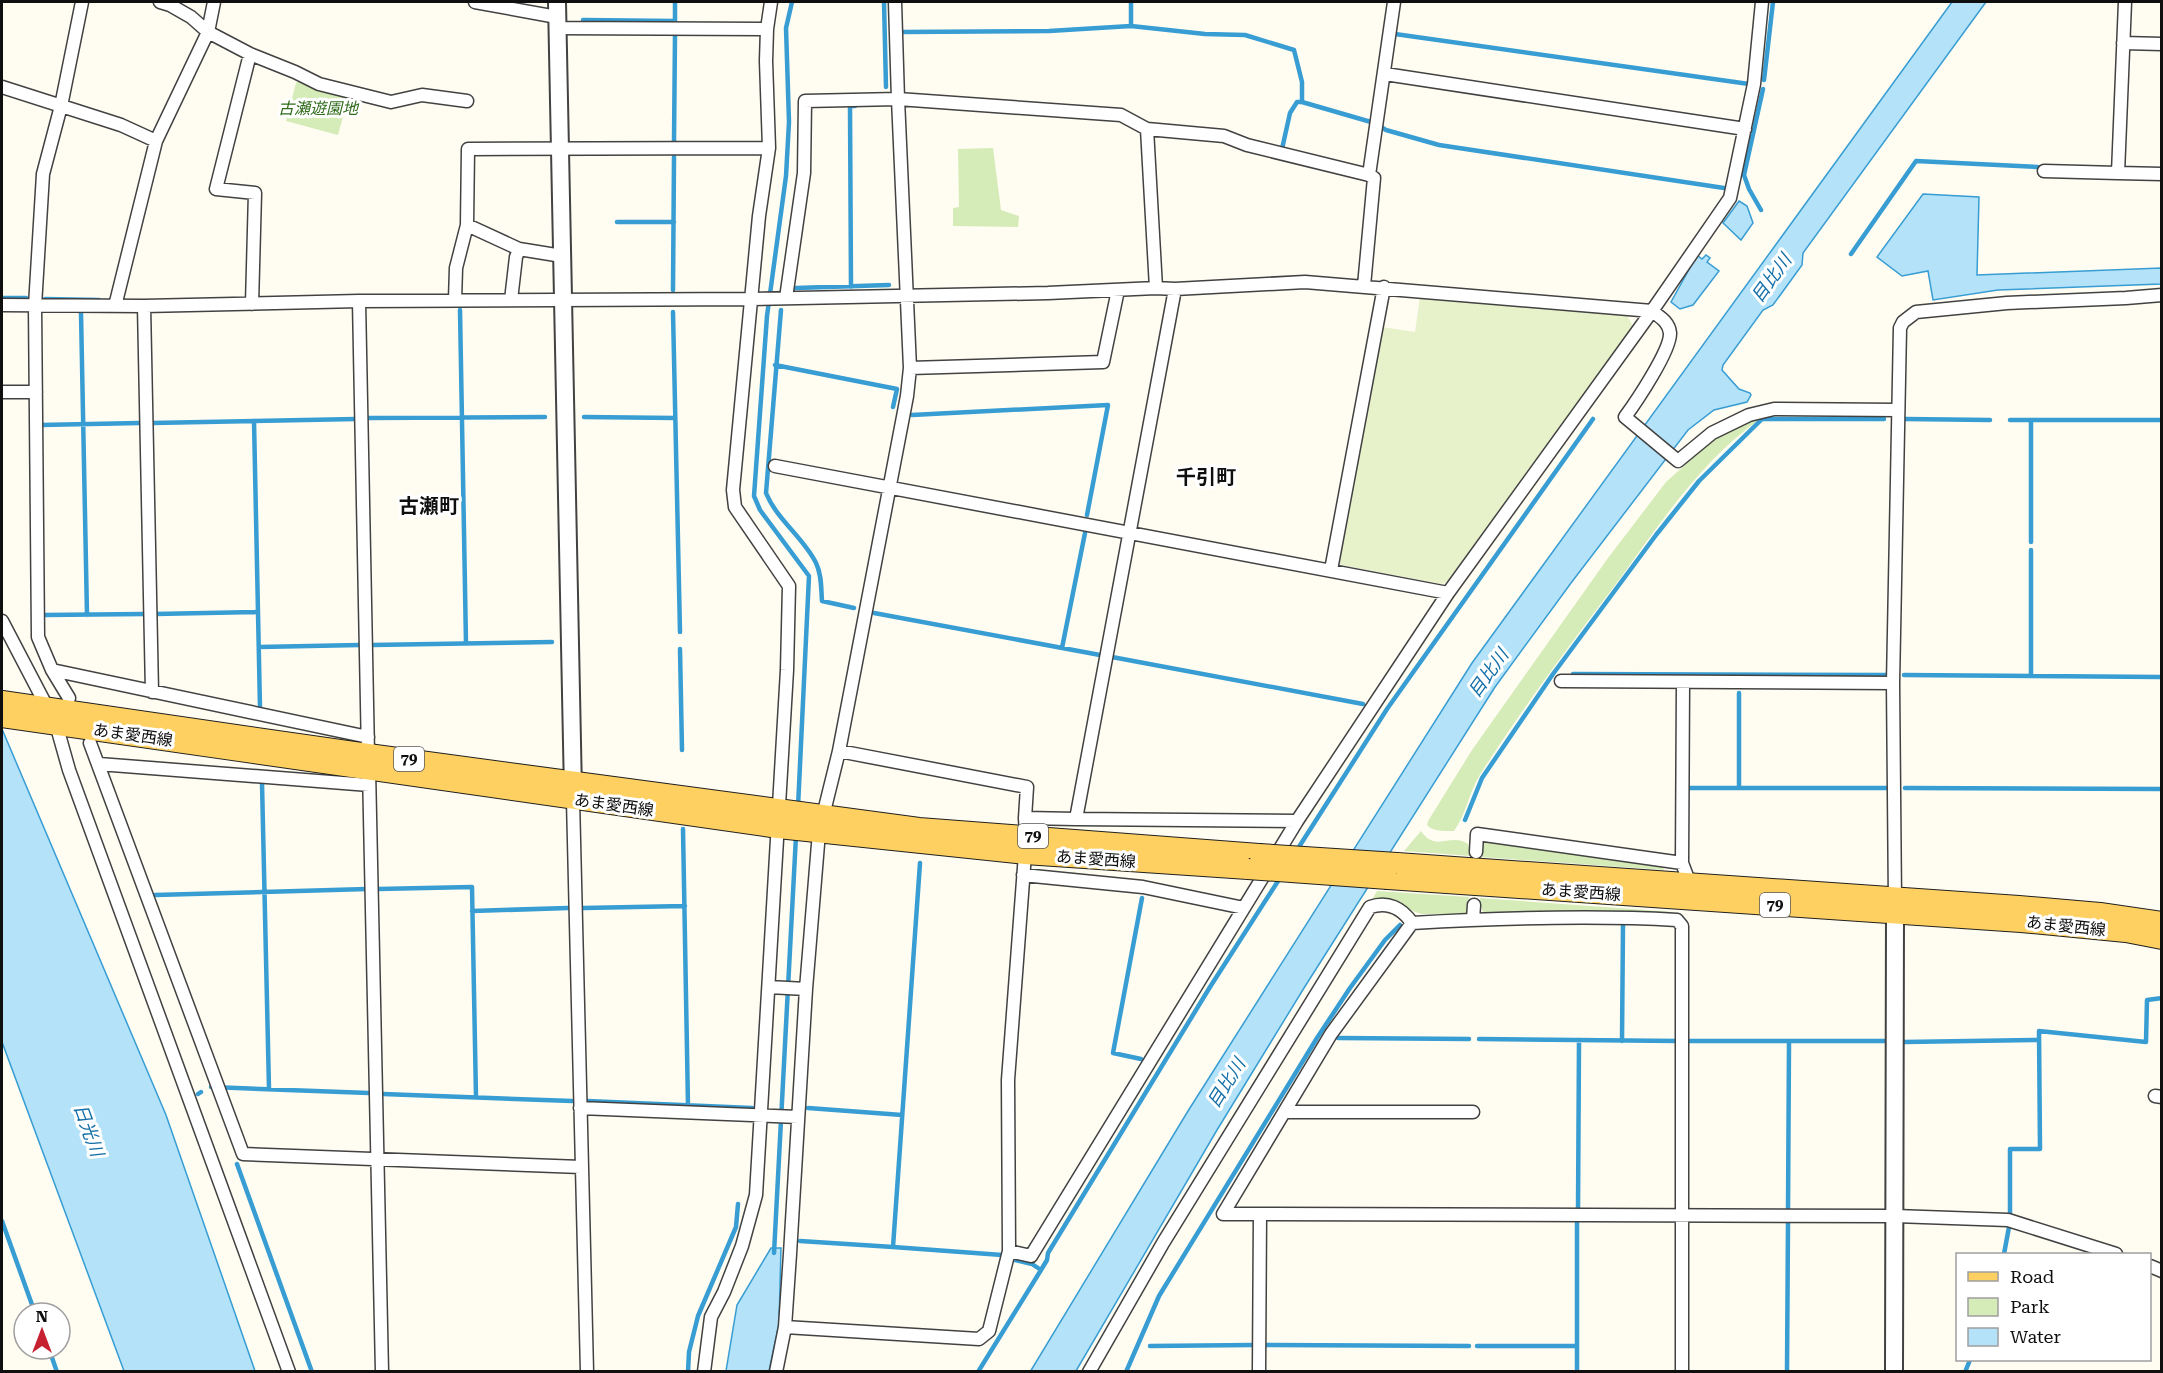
<svg xmlns="http://www.w3.org/2000/svg" width="2163" height="1373" font-family="'Roboto Serif','Noto Sans JP',serif">
	<style>
		.green { fill: #d6ecb8 }
		.pitch { fill: #e7f2cb }
		.water { fill: #b3e2f9; stroke: #379dd3; stroke-width: 1.5 }
		.lines { fill: none; stroke-linecap: round; stroke-linejoin: round }
		.stream { stroke: #379dd3; stroke-width: 4.5 }
		.minor-casing { stroke: #424242; stroke-width: 15 }
		.tertiary-casing { stroke: #424242; stroke-width: 20 }
		.primary-casing { stroke: #202020; stroke-width: 22 }
		.minor { stroke: #fff; stroke-width: 12 }
		.tertiary { stroke: #fff; stroke-width: 16 }
		.primary { stroke: #fed062; stroke-width: 20 }
		.primary-bridge-casing { stroke: #202020; stroke-width: 22; stroke-linecap: butt }
		.primary-bridge { stroke: #fed062; stroke-width: 20 }
		.labels { text-anchor: middle; dominant-baseline: central; stroke-width: 6; stroke-linejoin: round; paint-order: stroke }
		.shield { fill: #fff; stroke: #575757; stroke-width: 1.5 }
		.shield-label { font-size: 15px; font-weight: bold; fill: #0f0f0f }
		.park-label { font-size: 16px; font-style: italic; fill: #306b1c; stroke: #fff }
		.street-label { font-size: 16px; fill: #0f0f0f; stroke: #fff }
		.water-label { font-size: 18px; font-style: italic; fill: #126ea7; stroke: #fff }
		.quarter-label { font-size: 20px; font-weight: bold; fill: #0f0f0f; stroke: #fff }
	</style>
	<rect width="100%" height="100%" fill="#fffcf1"/>
	<path class="green" d="M 301,80 L 349,95 L 338,135 L 286,121 L 296,83 Z
		M 993,148 L 1001,210 L 1019,216 L 1018,227 L 953,226 L 953,208 L 959,207 L 958,149 Z
		M 1759,417 L 1760,419 C 1702,460 1660,523 1619,580 C 1571,643 1523,707 1481,773 C 1469,791 1467,813 1454,831 C 1445,831 1433,832 1427,825 L 1428,821 L 1472,750 L 1608,558 L 1666,482 L 1714,439 Z
		M 1421,831 C 1436,853 1450,832 1468,844 L 1471,856 L 1404,851 Z
		M 1485,841 L 1663,867 L 1664,870 L 1481,857 Z
		M 1377,891 L 1469,897 L 1466,914 L 1421,914 L 1405,908 L 1370,903 Z
		M 1480,898 L 1673,912 L 1670,915 L 1484,915 L 1480,903 Z"/>
	<path class="pitch" d="M 1420,297 L 1627,315 L 1634,328 L 1449,581 L 1442,584 L 1341,565 L 1339,560 L 1382,327 L 1415,332 Z"/>
	<path class="water" d="M 1952,2 L 1986,2 L 1803,253 L 1802,265 L 1773,305 L 1763,310 L 1723,365 L 1722,370 L 1739,389 L 1750,393 L 1751,395 L 1747,402 L 1714,410 L 1688,430 L 1571,583 L 1495,687 L 1304,988 L 1217,1130 L 1076,1371 L 1030,1372 L 1188,1111 L 1472,663 Z
		M 1923,194 L 1979,197 L 1977,275 L 2161,268 L 2161,284 L 1998,290 L 1933,300 L 1928,271 L 1902,276 L 1877,257 Z
		M 1739,201 L 1747,206 L 1753,223 L 1741,240 L 1723,223 Z
		M 1697,255 L 1702,259 L 1706,255 L 1710,258 L 1707,262 L 1719,271 L 1693,305 L 1680,309 L 1671,302 Z
		M 2,729 L 166,1115 L 255,1371 L 124,1371 L 2,1042 Z
		M 771,1248 L 781,1248 L 779,1324 L 769,1371 L 726,1371 L 737,1305 Z"/>
	<g class="lines">
		<path class="stream" d="M 792,2 L 786,28 L 789,122 L 786,176 L 767,316 L 754,496 L 760,510 L 809,576 L 798,807
			M 884,2 L 886,87
			M 583,20 L 675,21 L 675,2
			M 1131,26 L 1205,34 L 1245,35 L 1294,50 L 1302,82 L 1302,102 L 1371,122
			M 902,32 L 1049,31 L 1131,26 L 1131,2
			M 1395,34 L 1749,84
			M 1764,80 L 1773,2
			M 1381,127 L 1386,130 L 1439,145 L 1724,188
			M 674,142 L 675,34
			M 1282,149 L 1290,113 L 1297,102 L 1302,102
			M 1761,210 L 1749,189 L 1744,175 L 1763,89
			M 617,222 L 674,222
			M 1851,254 L 1916,161 L 2038,167
			M 851,287 L 850,106 L 855,106
			M 796,288 L 889,285
			M 673,290 L 674,157
			M 2,298 L 26,298
			M 45,299 L 99,300
			M 460,310 L 466,643
			M 781,310 L 766,493 C 777,520 804,538 816,563 C 822,575 821,589 822,601 L 854,608
			M 673,312 L 680,632
			M 81,313 L 87,615
			M 775,365 L 897,389 L 893,407
			M 912,415 L 1108,405 L 1087,515
			M 584,417 L 675,418
			M 369,418 L 545,417
			M 1905,419 L 1990,420
			M 2010,420 L 2162,420
			M 254,421 L 260,708
			M 152,423 L 356,419
			M 40,425 L 140,423
			M 2031,542 L 2031,420
			M 2031,550 L 2031,675
			M 874,613 L 1100,655
			M 155,614 L 258,612
			M 44,615 L 145,614
			M 372,645 L 552,642
			M 259,647 L 360,645
			M 1062,648 L 1085,533
			M 680,649 L 682,750
			M 1112,657 L 1363,704
			M 1573,674 L 1887,675
			M 1904,675 L 2160,677
			M 262,783 L 269,1089
			M 1689,788 L 1887,788
			M 1739,788 L 1739,693
			M 1905,788 L 2161,789
			M 1465,820 L 1482,778 L 1553,674 L 1656,535 L 1699,481 L 1762,419 L 1884,419
			M 683,829 L 688,1106
			M 1297,850 L 1387,709 L 1593,419
			M 920,863 L 893,1247 L 1002,1255
			M 378,889 L 472,887 L 476,1097
			M 155,895 L 367,889
			M 583,908 L 685,906
			M 472,911 L 568,908
			M 1338,1038 L 1469,1039
			M 1479,1039 L 1678,1041
			M 1622,1041 L 1623,924
			M 1688,1041 L 1886,1041
			M 1904,1042 L 2039,1040
			M 1141,1059 L 1113,1053 L 1142,898
			M 211,1087 L 369,1093
			M 198,1094 L 201,1092
			M 383,1094 L 572,1101
			M 587,1101 L 752,1108
			M 808,1108 L 902,1115
			M 237,1164 L 312,1372
			M 1578,1211 L 1579,1040
			M 1788,1211 L 1789,1041
			M 2010,1214 L 2010,1149 L 2040,1149 L 2039,1031 L 2146,1042 L 2147,1000 L 2162,998
			M 1577,1220 L 1577,1372
			M 2,1221 L 35,1313
			M 800,1241 L 893,1247
			M 774,1253 L 796,836
			M 2004,1254 L 2009,1227
			M 1015,1260 L 1032,1264 L 1041,1270
			M 1266,1345 L 1469,1346
			M 1150,1346 L 1253,1345
			M 1477,1346 L 1577,1346
			M 49,1349 L 57,1372
			M 688,1372 L 689,1352 L 698,1316 L 736,1227 L 738,1204
			M 978,1372 L 1041,1270 L 1047,1260 L 1048,1253 L 1210,987 L 1280,878
			M 1126,1372 L 1159,1296 L 1317,1038 L 1350,988 L 1385,940 L 1400,925
			M 1787,1372 L 1788,1222
			M 1965,1372 L 1970,1360"/>
		<g class="minor-casing">
			<path id="minor" d="M 160,2 L 170,5 L 191,17 L 208,32 L 250,54 L 295,72 L 319,84 L 391,102 L 422,95 L 467,101
				M 475,2 L 557,17
				M 2125,2 L 2118,173 L 2162,174
				M 558,28 L 767,29
				M 2123,43 L 2162,44
				M 250,54 L 216,189 L 255,193 L 252,304
				M 1385,74 L 1745,129
				M 2,87 L 121,125 L 156,141
				M 1147,129 L 1156,288
				M 2044,171 L 2118,173
				M 1369,175 L 1394,2
				M 467,225 L 519,249 L 562,256
				M 786,298 L 804,173 L 805,101 L 898,99 L 1121,115 L 1147,129 L 1224,136 L 1247,145 L 1369,175 L 1374,178 L 1364,286
				M 455,300 L 456,268 L 467,225 L 468,149 L 769,148
				M 511,300 L 516,257 L 519,249
				M 359,301 L 368,754
				M 2,305 L 144,306 L 359,301 L 752,299 L 1048,293 L 1156,288 L 1175,289 L 1305,282 L 1652,311 C 1660,317 1669,322 1670,333 C 1671,350 1636,402 1625,417 L 1678,461 L 1712,433 L 1749,415 L 1774,409 L 1897,410
				M 115,306 L 156,141 L 208,32 L 214,2
				M 144,306 L 152,692
				M 910,368 L 1103,362 L 1118,290
				M 2,392 L 36,392
				M 775,466 L 1448,593
				M 1331,570 L 1384,287
				M 2,621 L 47,707
				M 52,670 L 368,737
				M 1561,681 L 1893,683
				M 69,698 L 52,670 L 38,637 L 35,306 L 43,174 L 61,106 L 82,2
				M 56,724 L 69,770 L 289,1372
				M 90,743 L 243,1154 L 581,1167
				M 839,751 L 1027,787 L 1025,818
				M 99,764 L 369,785
				M 369,770 L 382,1372
				M 573,800 L 587,1372
				M 1076,819 L 1297,821
				M 1026,835 L 1025,818 L 1076,819 L 1175,289
				M 1476,852 L 1477,834 L 1682,863 L 1690,884
				M 1682,863 L 1683,683
				M 1023,875 L 1143,887 L 1244,908
				M 1895,903 L 1893,683 L 1900,328 L 1903,322 L 1916,312 L 2007,303 L 2126,298 L 2162,295
				M 1473,919 L 1474,905
				M 1677,920 L 1682,926 L 1682,1372
				M 769,987 L 806,989
				M 2155,1096 L 2162,1097
				M 580,1108 L 798,1117
				M 1285,1112 L 1473,1112
				M 1260,1214 L 1895,1216 L 2008,1220 L 2116,1254
				M 1009,1251 L 1031,1256 L 1297,821 L 1448,593 L 1652,311 L 1730,198 L 1754,84 L 1762,2
				M 2150,1266 L 2162,1271
				M 785,1327 L 979,1339 L 989,1331 L 1009,1251 L 1008,1080 L 1025,854
				M 704,1372 L 711,1317 L 724,1292 L 742,1246 L 756,1195 L 787,670 L 789,586 L 735,507 L 733,490 L 759,216 L 769,148 L 766,61 L 767,29 L 771,2
				M 776,1372 L 785,1327 L 790,1254 L 806,989 L 819,832 L 839,751 L 907,396 L 910,368 L 898,99 L 895,2
				M 1089,1372 L 1163,1243 L 1370,907 C 1388,901 1402,908 1412,923 C 1500,918 1589,915 1677,920
				M 1259,1372 L 1260,1214 L 1223,1214 L 1331,1034 L 1412,923"/>
		</g>
		<g class="tertiary-casing">
			<path id="tertiary" d="M 557,2 L 573,792
				M 1894,1372 L 1895,914"/>
		</g>
		<g class="primary-casing">
			<path id="primary" d="M 2,701 L 368,754 L 919,828 L 1259,854
				M 2,717 L 778,828 L 1025,854 L 1248,869
				M 1397,863 L 2019,906 L 2100,913 L 2162,922
				M 1388,879 L 2021,922 L 2126,932 L 2162,939"/>
		</g>
		<use href="#minor" class="minor"/>
		<use href="#tertiary" class="tertiary"/>
		<use href="#primary" class="primary"/>
		<g class="primary-bridge-casing">
			<path id="primary-bridge" d="M 1259,854 L 1397,863
				M 1248,869 L 1388,879"/>
		</g>
		<use href="#primary-bridge" class="primary-bridge"/>
	</g>
	<g class="labels">
		<g class="shield">
			<rect x="394" y="747" width="30" height="24" rx="4.5"/>
			<rect x="1018" y="824" width="30" height="24" rx="4.5"/>
			<rect x="1760" y="893" width="30" height="24" rx="4.5"/>
		</g>
		<g class="shield-label">
			<text x="409" y="759">79</text>
			<text x="1033" y="836">79</text>
			<text x="1775" y="905">79</text>
		</g>
		<g class="park-label">
			<text x="318" y="108">古瀬遊園地</text>
		</g>
		<g class="street-label">
			<text transform="translate(133 735) rotate(8)">あま愛西線</text>
			<text transform="translate(614 805) rotate(8)">あま愛西線</text>
			<text transform="translate(1096 859) rotate(4)">あま愛西線</text>
			<text transform="translate(1581 892) rotate(4)">あま愛西線</text>
			<text transform="translate(2066 926) rotate(6)">あま愛西線</text>
		</g>
		<g class="water-label">
			<text transform="translate(1771 278) rotate(-54)">目比川</text>
			<text transform="translate(1488 673) rotate(-54)">目比川</text>
			<text transform="translate(1226 1083) rotate(-58)">目比川</text>
			<text transform="translate(89 1130) rotate(70)">日光川</text>
		</g>
		<g class="quarter-label">
			<text x="1206" y="477">千引町</text>
			<text x="429" y="506">古瀬町</text>
		</g>
	</g>
	<rect width="2163" height="1373" fill="none" stroke="#0f0f0f" stroke-width="6"/>
	<rect x="1956" y="1253" width="195" height="108" fill="#ffffff" stroke="#9f9f9f" stroke-width="1.5"/>
	<rect x="1968" y="1272" width="30" height="9" fill="#fed062" stroke="#9f9f9f" stroke-width="1.5"/>
	<text x="2010" y="1283" font-size="18" fill="#0f0f0f">Road</text>
	<rect x="1968" y="1298" width="30" height="18" fill="#d6ecb8" stroke="#9f9f9f" stroke-width="1.5"/>
	<text x="2010" y="1313" font-size="18" fill="#0f0f0f">Park</text>
	<rect x="1968" y="1328" width="30" height="18" fill="#b3e2f9" stroke="#9f9f9f" stroke-width="1.5"/>
	<text x="2010" y="1343" font-size="18" fill="#0f0f0f">Water</text>
	<g transform="translate(42 1331)"><circle r="28" fill="#ffffff" stroke="#9f9f9f" stroke-width="1.5"/>
	<path d="M0-4.5L10 22L0 15L-10 22Z" fill="#c62031"/>
	<text y="-9" font-size="16" font-weight="bold" text-anchor="middle" fill="#0f0f0f">N</text>
	</g>
</svg>
